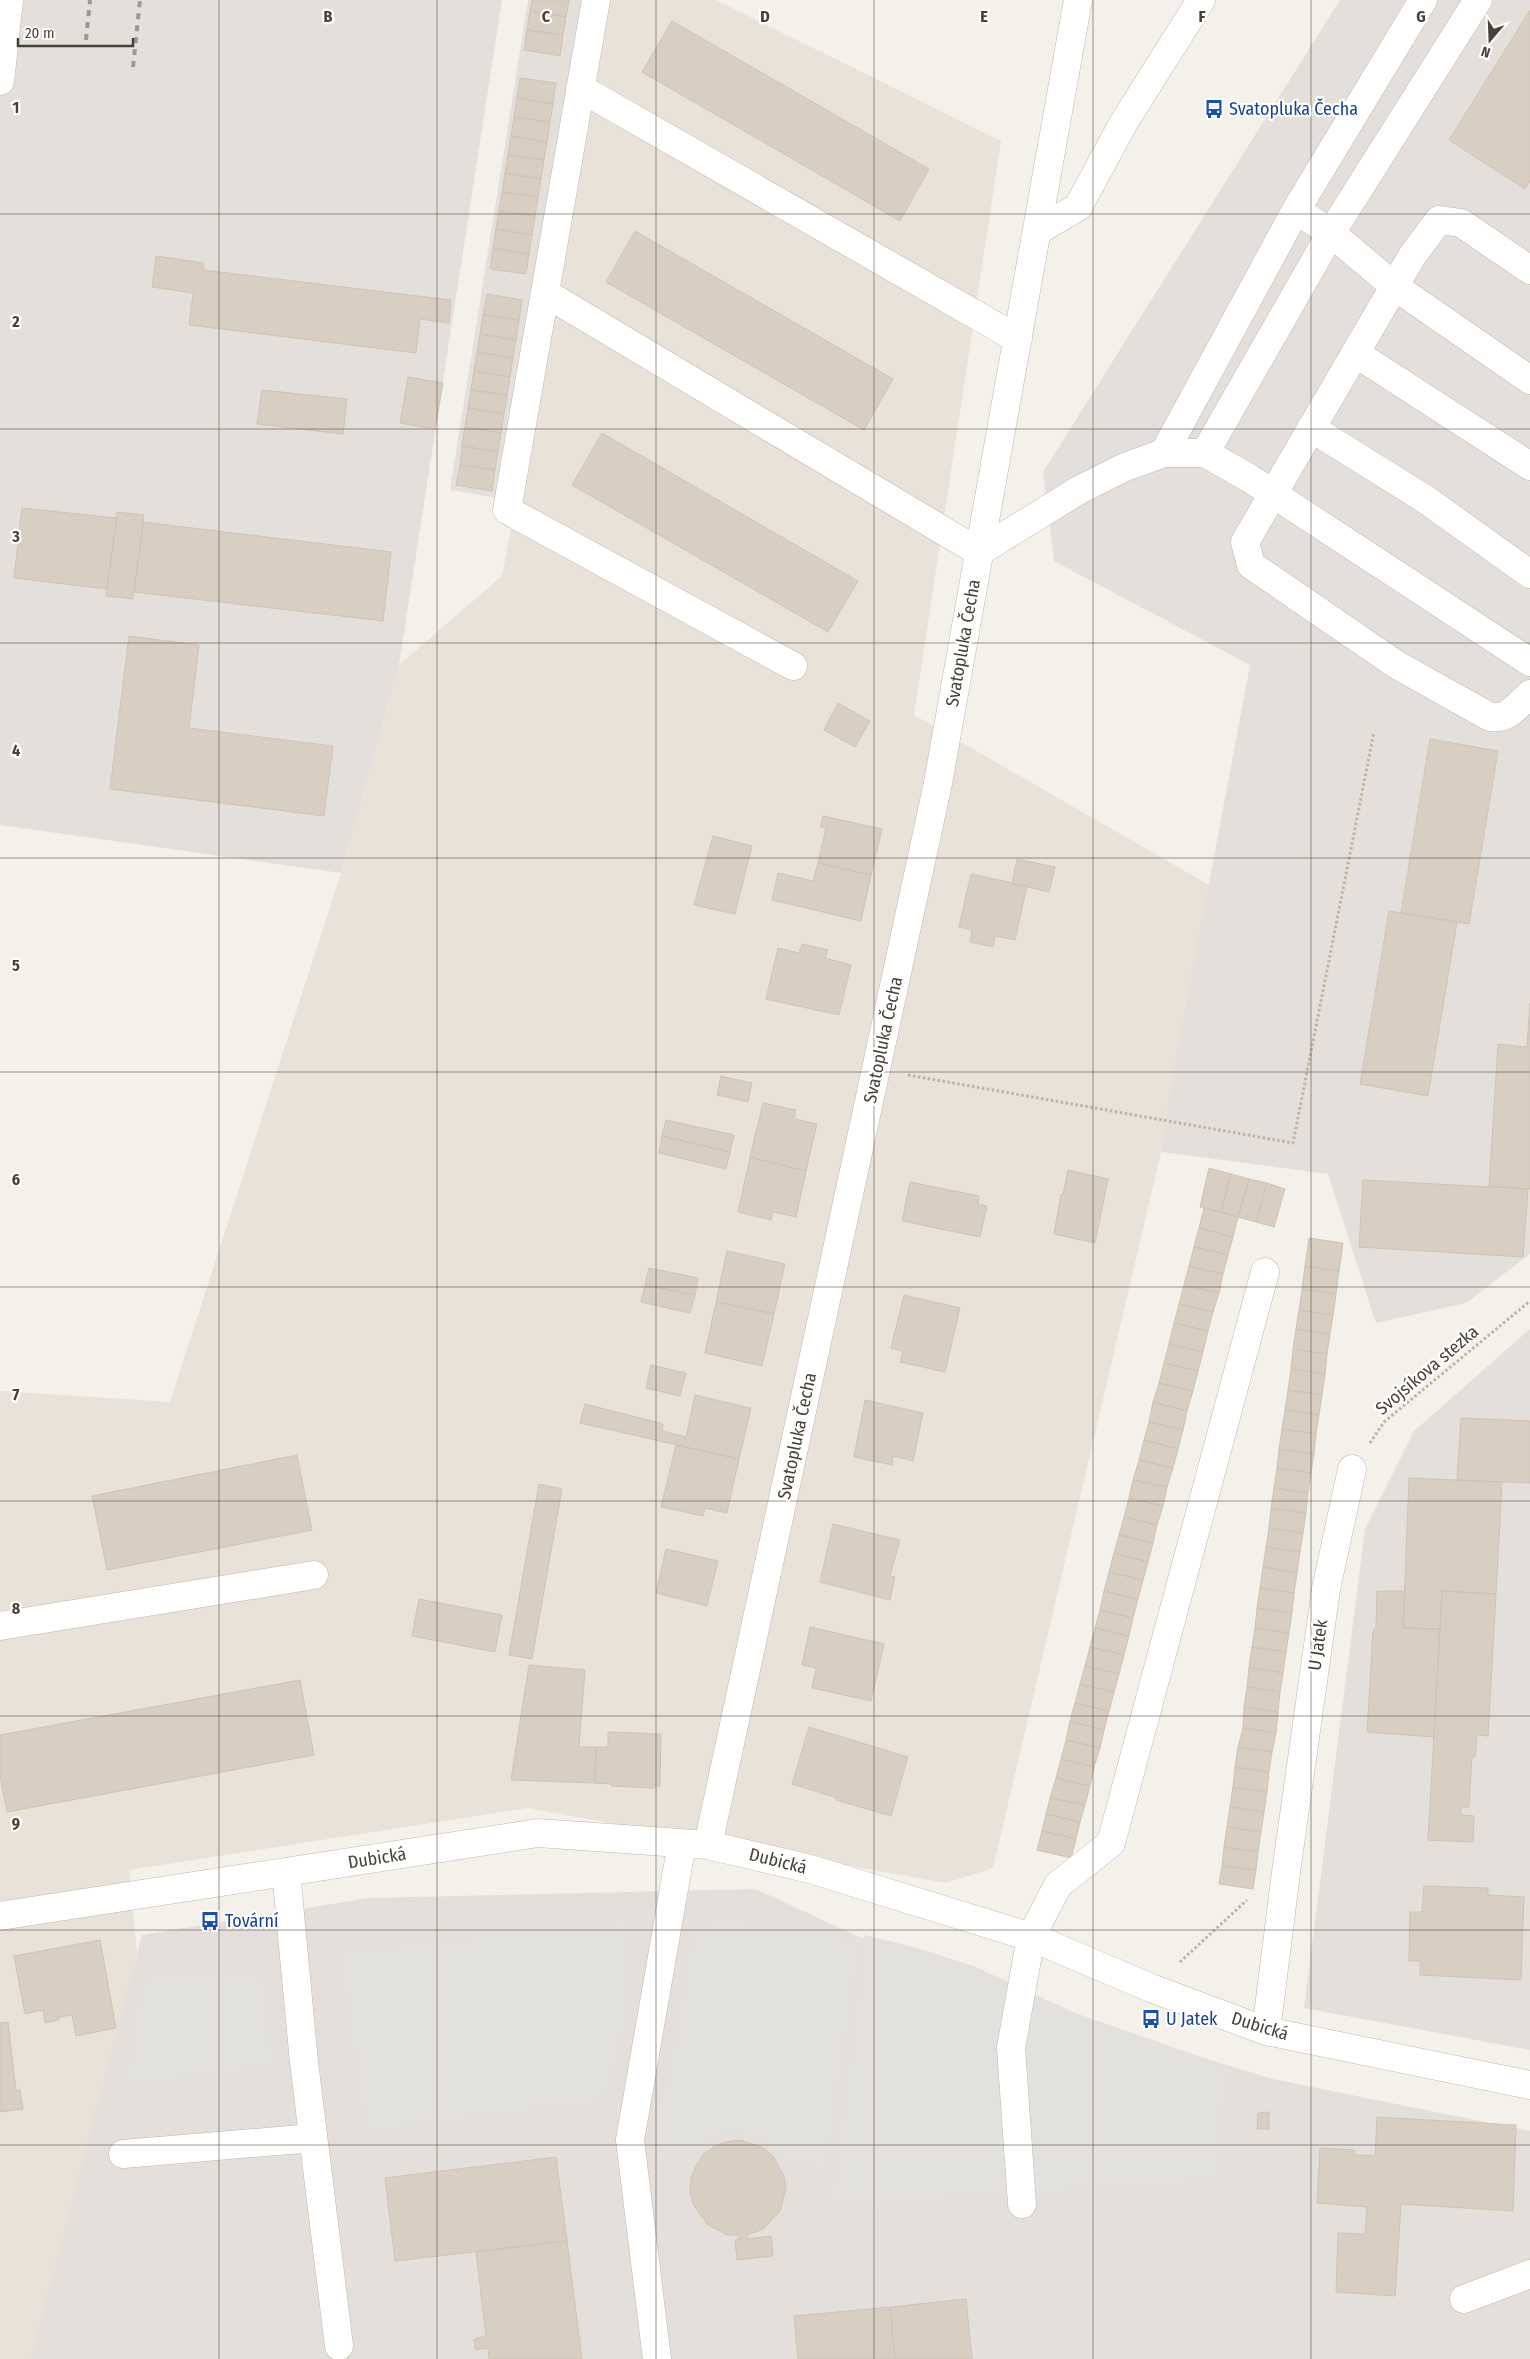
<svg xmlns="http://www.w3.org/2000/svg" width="1530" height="2359" font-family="'Fira Sans Condensed',sans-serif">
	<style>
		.residential { fill: #e8e2d8 }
		.industrial { fill: #e4dfdb }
		.parking { fill: #e3e1de }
		.building { fill: #d9cec2; stroke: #d1c3b2 }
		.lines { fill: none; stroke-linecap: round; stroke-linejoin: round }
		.minor-casing { stroke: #c0b7ac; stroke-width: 29 }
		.path { stroke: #c1b29e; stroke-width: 3; stroke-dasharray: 2.5 2.5; stroke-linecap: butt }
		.minor { stroke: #fff; stroke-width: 28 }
		.rail { stroke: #989898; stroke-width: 4; stroke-dasharray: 6 6; stroke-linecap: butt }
		.grid { fill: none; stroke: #484138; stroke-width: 1; stroke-opacity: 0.55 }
		.labels { text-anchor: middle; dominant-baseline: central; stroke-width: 4.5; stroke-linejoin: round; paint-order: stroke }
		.transit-label { font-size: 18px; fill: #164399; stroke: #fff; text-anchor: start }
		.street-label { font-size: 18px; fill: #484138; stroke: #fff }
		.grid-label { font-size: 16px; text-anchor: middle; font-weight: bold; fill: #484138; stroke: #fff; stroke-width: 4.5; stroke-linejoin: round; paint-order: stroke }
	</style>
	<rect width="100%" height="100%" fill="#f4f0ea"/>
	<path class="residential" d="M 610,0 L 716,0 L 1001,141 L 914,715 L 1209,885 L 1161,1152 L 993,1868 L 946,1883 L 527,1808 L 129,1870 L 137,1953 L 38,2359 L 0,2359 L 0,1391 L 170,1402 L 341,873 L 399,665 L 502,576 Z"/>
	<path class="industrial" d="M 0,0 L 502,0 L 399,665 L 341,873 L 0,825 Z
		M 528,0 L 586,0 L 504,499 L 450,490 Z
		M 1340,0 L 1530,0 L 1530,1254 L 1466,1303 L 1376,1323 L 1328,1174 L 1161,1152 L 1169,1096 L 1250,665 L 1054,561 L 1043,472 Z
		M 1530,1329 L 1530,2050 L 1304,2008 L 1365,1529 L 1414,1431 Z
		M 756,1889 L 960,1984 L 1273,2079 L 1530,2131 L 1530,2359 L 31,2359 L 142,1935 L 368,1898 Z"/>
	<path class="parking" d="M 718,1915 L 862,1940 L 827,2169 L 782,2164 L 771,2146 L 751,2136 L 729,2135 L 706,2141 L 691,2156 L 658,2156 L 660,2112 L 692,1931 Z
		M 627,1919 L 626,2026 L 605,2102 L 364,2133 L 339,1951 Z
		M 864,1935 L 914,1947 L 976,1967 L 1075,2013 L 1227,2066 L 1217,2182 L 825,2207 L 831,2194 Z
		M 262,1968 L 275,2068 L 124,2087 L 141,1977 Z"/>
	<path class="building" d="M 532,0 L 569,0 L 566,17 L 530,11 Z
		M 1530,10 L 1530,181 L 1525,189 L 1449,140 Z
		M 530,11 L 566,17 L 563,35 L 527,30 Z
		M 672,21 L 929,169 L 900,221 L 642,72 Z
		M 527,30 L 563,35 L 560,56 L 524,50 Z
		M 520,78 L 556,83 L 553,104 L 517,98 Z
		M 517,98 L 553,104 L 550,122 L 514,117 Z
		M 514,117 L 550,122 L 547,142 L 511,136 Z
		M 511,136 L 547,142 L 544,160 L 508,155 Z
		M 508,155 L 544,160 L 541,179 L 505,173 Z
		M 505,173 L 541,179 L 538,197 L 502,192 Z
		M 502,192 L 538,197 L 535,216 L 499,211 Z
		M 499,211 L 535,216 L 532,235 L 496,229 Z
		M 496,229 L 532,235 L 529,254 L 493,248 Z
		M 635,231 L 893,379 L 864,430 L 606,282 Z
		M 493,248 L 529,254 L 526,274 L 490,269 Z
		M 156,256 L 204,263 L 203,270 L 451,300 L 449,323 L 420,319 L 416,353 L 189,325 L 193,293 L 152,287 Z
		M 487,294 L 522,300 L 519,320 L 483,315 Z
		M 483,315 L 519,320 L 516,340 L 480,334 Z
		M 480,334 L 516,340 L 513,358 L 477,352 Z
		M 477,352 L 513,358 L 510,377 L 474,371 Z
		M 474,371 L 510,377 L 507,395 L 471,390 Z
		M 408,377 L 443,383 L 435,429 L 400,423 Z
		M 262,390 L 347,399 L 343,434 L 257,424 Z
		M 471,390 L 507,395 L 504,414 L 468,408 Z
		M 468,408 L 504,414 L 501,433 L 465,427 Z
		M 465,427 L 501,433 L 498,452 L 462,446 Z
		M 602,433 L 858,581 L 828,632 L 572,485 Z
		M 462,446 L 498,452 L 495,470 L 460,465 Z
		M 460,465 L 495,470 L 492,491 L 456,485 Z
		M 22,508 L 117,518 L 107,589 L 14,578 Z
		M 117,512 L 144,515 L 133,599 L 106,596 Z
		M 143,522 L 391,552 L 383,621 L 134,592 Z
		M 129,636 L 199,645 L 189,728 L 333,746 L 324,816 L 110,789 Z
		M 838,703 L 870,721 L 855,747 L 824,730 Z
		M 1430,739 L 1498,751 L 1469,924 L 1401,913 Z
		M 823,816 L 882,829 L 871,875 L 818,863 L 826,828 L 820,827 Z
		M 713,836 L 752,846 L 735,914 L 694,905 Z
		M 1017,859 L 1055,867 L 1049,892 L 1012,883 Z
		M 818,863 L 871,875 L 861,921 L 772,900 L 778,873 L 813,881 Z
		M 971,874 L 1027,886 L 1015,940 L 995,936 L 993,947 L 970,942 L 972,930 L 959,927 Z
		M 1389,911 L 1457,922 L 1428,1096 L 1360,1084 Z
		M 802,944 L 828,950 L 825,958 L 851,965 L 839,1015 L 766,999 L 778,948 L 799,953 Z
		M 1530,1003 L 1530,1189 L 1489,1186 L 1498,1044 L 1527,1047 Z
		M 721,1076 L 752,1083 L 748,1102 L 717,1095 Z
		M 763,1103 L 796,1110 L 794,1119 L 817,1124 L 806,1171 L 750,1157 Z
		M 666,1120 L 734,1135 L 730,1152 L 662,1136 Z
		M 662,1136 L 730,1152 L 726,1169 L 659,1153 Z
		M 750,1157 L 806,1171 L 796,1217 L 773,1212 L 771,1220 L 738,1212 Z
		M 1209,1168 L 1231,1174 L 1221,1212 L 1200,1207 Z
		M 1068,1170 L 1108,1179 L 1095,1243 L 1054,1234 L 1061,1194 L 1063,1194 Z
		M 1231,1174 L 1249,1179 L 1238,1217 L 1221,1212 Z
		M 1249,1179 L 1267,1183 L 1256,1222 L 1238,1217 Z
		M 1363,1180 L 1528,1189 L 1523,1257 L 1359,1247 Z
		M 910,1182 L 979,1196 L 978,1204 L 987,1206 L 980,1237 L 902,1221 Z
		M 1267,1183 L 1285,1189 L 1274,1227 L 1256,1222 Z
		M 1204,1208 L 1238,1217 L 1233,1237 L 1199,1228 Z
		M 1199,1228 L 1233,1237 L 1228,1255 L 1194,1247 Z
		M 1309,1238 L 1343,1243 L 1339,1271 L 1305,1266 Z
		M 1194,1247 L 1228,1255 L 1223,1274 L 1189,1266 Z
		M 727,1251 L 785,1264 L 774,1314 L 716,1302 Z
		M 1189,1266 L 1223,1274 L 1219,1293 L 1184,1285 Z
		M 1305,1266 L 1339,1271 L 1336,1294 L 1302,1289 Z
		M 649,1268 L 698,1278 L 695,1295 L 645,1285 Z
		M 645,1285 L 695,1295 L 690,1313 L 641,1302 Z
		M 1184,1285 L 1219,1293 L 1213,1312 L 1179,1304 Z
		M 1302,1289 L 1336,1294 L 1333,1315 L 1299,1310 Z
		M 904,1295 L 960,1308 L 945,1372 L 900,1362 L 903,1351 L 891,1348 Z
		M 716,1302 L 774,1314 L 762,1366 L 705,1353 Z
		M 1179,1304 L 1213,1312 L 1208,1331 L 1174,1323 Z
		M 1299,1310 L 1333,1315 L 1330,1334 L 1296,1329 Z
		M 1174,1323 L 1208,1331 L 1203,1352 L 1169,1344 Z
		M 1296,1329 L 1330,1334 L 1327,1354 L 1293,1349 Z
		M 1169,1344 L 1203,1352 L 1198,1371 L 1164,1363 Z
		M 1293,1349 L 1327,1354 L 1325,1374 L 1291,1369 Z
		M 1164,1363 L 1198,1371 L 1193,1391 L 1159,1383 Z
		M 651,1365 L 686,1373 L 680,1396 L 646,1388 Z
		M 1291,1369 L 1325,1374 L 1322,1395 L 1288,1390 Z
		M 1159,1383 L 1193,1391 L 1187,1411 L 1153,1402 Z
		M 1288,1390 L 1322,1395 L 1319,1415 L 1285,1410 Z
		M 695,1395 L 751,1408 L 739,1459 L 580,1423 L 585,1404 L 663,1424 L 662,1431 L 686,1437 Z
		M 865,1400 L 923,1413 L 913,1461 L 893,1456 L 892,1465 L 854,1457 Z
		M 1153,1402 L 1187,1411 L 1183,1430 L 1149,1422 Z
		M 1285,1410 L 1319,1415 L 1316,1434 L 1282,1429 Z
		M 1461,1418 L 1530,1421 L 1530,1483 L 1457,1480 Z
		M 1149,1422 L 1183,1430 L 1178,1449 L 1144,1440 Z
		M 1282,1429 L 1316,1434 L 1314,1454 L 1279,1449 Z
		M 1144,1440 L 1178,1449 L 1173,1468 L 1139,1460 Z
		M 676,1445 L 739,1459 L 727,1513 L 705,1508 L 703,1516 L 661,1507 Z
		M 1279,1449 L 1314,1454 L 1311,1473 L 1277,1468 Z
		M 297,1455 L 312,1530 L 107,1570 L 92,1496 Z
		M 1139,1460 L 1173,1468 L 1167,1487 L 1133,1480 Z
		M 1277,1468 L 1311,1473 L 1308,1493 L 1274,1488 Z
		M 1409,1478 L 1502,1482 L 1496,1594 L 1442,1591 L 1440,1629 L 1403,1628 Z
		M 1133,1480 L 1167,1487 L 1163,1506 L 1129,1498 Z
		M 539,1484 L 562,1489 L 532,1659 L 509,1655 Z
		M 1274,1488 L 1308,1493 L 1306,1513 L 1271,1508 Z
		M 1129,1498 L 1163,1506 L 1157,1525 L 1124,1517 Z
		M 1271,1508 L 1306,1513 L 1303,1533 L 1269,1528 Z
		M 1124,1517 L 1157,1525 L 1153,1543 L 1119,1535 Z
		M 833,1524 L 900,1540 L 890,1576 L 895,1577 L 890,1600 L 820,1582 Z
		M 1269,1528 L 1303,1533 L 1300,1552 L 1266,1547 Z
		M 1119,1535 L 1153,1543 L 1148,1562 L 1114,1553 Z
		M 1266,1547 L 1300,1552 L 1297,1573 L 1263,1567 Z
		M 666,1549 L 718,1561 L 707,1606 L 656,1593 Z
		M 1114,1553 L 1148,1562 L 1143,1580 L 1109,1572 Z
		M 1263,1567 L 1297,1573 L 1294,1593 L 1260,1588 Z
		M 1109,1572 L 1143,1580 L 1138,1599 L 1104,1591 Z
		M 1260,1588 L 1294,1593 L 1292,1613 L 1257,1608 Z
		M 1104,1591 L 1138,1599 L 1133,1618 L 1100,1610 Z
		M 1377,1591 L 1405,1591 L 1403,1628 L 1440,1629 L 1434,1737 L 1367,1732 L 1373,1632 L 1376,1627 Z
		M 1442,1591 L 1496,1594 L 1488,1736 L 1477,1735 L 1475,1757 L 1472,1757 L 1469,1807 L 1461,1807 L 1461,1815 L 1474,1816 L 1473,1842 L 1428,1840 Z
		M 419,1599 L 502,1615 L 495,1652 L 412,1636 Z
		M 1257,1608 L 1292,1613 L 1289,1633 L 1255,1628 Z
		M 1100,1610 L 1133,1618 L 1129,1636 L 1095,1628 Z
		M 810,1627 L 884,1644 L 871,1701 L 812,1688 L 816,1668 L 802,1665 Z
		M 1095,1628 L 1129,1636 L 1124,1655 L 1090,1647 Z
		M 1255,1628 L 1289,1633 L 1286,1652 L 1252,1647 Z
		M 1090,1647 L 1124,1655 L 1119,1674 L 1085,1666 Z
		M 1252,1647 L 1286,1652 L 1283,1673 L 1249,1667 Z
		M 529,1665 L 585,1670 L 579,1747 L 596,1747 L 595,1783 L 511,1780 Z
		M 1085,1666 L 1119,1674 L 1114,1692 L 1080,1684 Z
		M 1249,1667 L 1283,1673 L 1280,1692 L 1247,1687 Z
		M 300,1680 L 314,1755 L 7,1812 L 0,1776 L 0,1735 Z
		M 1080,1684 L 1114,1692 L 1109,1711 L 1075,1703 Z
		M 1247,1687 L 1280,1692 L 1278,1712 L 1244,1707 Z
		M 1075,1703 L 1109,1711 L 1104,1730 L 1070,1721 Z
		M 1244,1707 L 1278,1712 L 1276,1733 L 1243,1728 Z
		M 1070,1721 L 1104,1730 L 1100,1748 L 1066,1740 Z
		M 809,1727 L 908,1757 L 891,1816 L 836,1800 L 837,1798 L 792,1784 Z
		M 1243,1728 L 1276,1733 L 1272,1752 L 1238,1747 Z
		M 608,1732 L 661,1734 L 660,1786 L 654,1786 L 654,1788 L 612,1786 L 612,1784 L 595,1783 L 596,1747 L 608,1747 Z
		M 1066,1740 L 1100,1748 L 1094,1767 L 1061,1759 Z
		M 1238,1747 L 1272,1752 L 1269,1772 L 1235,1767 Z
		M 1061,1759 L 1094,1767 L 1090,1786 L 1056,1778 Z
		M 1235,1767 L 1269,1772 L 1267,1792 L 1233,1787 Z
		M 1056,1778 L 1090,1786 L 1085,1805 L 1050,1798 Z
		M 1233,1787 L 1267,1792 L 1264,1812 L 1230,1807 Z
		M 1050,1798 L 1085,1805 L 1080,1822 L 1046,1814 Z
		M 1230,1807 L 1264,1812 L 1261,1832 L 1227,1827 Z
		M 1046,1814 L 1080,1822 L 1076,1839 L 1042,1831 Z
		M 1227,1827 L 1261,1832 L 1258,1852 L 1224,1847 Z
		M 1042,1831 L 1076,1839 L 1071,1858 L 1037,1850 Z
		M 1224,1847 L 1258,1852 L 1256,1870 L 1222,1866 Z
		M 1222,1866 L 1256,1870 L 1253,1889 L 1219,1884 Z
		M 1424,1886 L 1488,1888 L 1488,1895 L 1524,1897 L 1521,1980 L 1420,1975 L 1421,1961 L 1409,1961 L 1410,1912 L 1422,1912 Z
		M 100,1940 L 116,2028 L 76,2036 L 72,2015 L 59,2017 L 59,2020 L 45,2023 L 43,2010 L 25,2014 L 14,1956 Z
		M 8,2022 L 16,2090 L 20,2090 L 23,2109 L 0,2112 L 0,2023 Z
		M 1269,2112 L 1269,2129 L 1257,2129 L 1258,2113 Z
		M 1377,2117 L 1516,2125 L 1513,2211 L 1401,2204 L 1395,2296 L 1336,2292 L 1338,2233 L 1365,2234 L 1367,2207 L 1317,2203 L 1320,2148 L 1355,2150 L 1354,2155 L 1375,2156 Z
		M 740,2140 L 763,2148 L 773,2156 L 784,2176 L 786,2188 L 780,2211 L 763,2229 L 747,2235 L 747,2239 L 771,2236 L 773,2256 L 737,2260 L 735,2240 L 740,2239 L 739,2235 L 727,2235 L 707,2224 L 693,2204 L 690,2191 L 691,2178 L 696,2166 L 703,2155 L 715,2146 L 726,2142 Z
		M 556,2157 L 567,2241 L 395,2261 L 385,2178 Z
		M 567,2241 L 582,2359 L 489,2359 L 488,2348 L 475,2350 L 474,2339 L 486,2336 L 476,2252 Z
		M 966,2299 L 972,2359 L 895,2359 L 890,2307 Z
		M 890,2307 L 895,2359 L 798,2359 L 794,2316 Z"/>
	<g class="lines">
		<g class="minor-casing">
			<path id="minor" d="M 596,0 L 507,510 L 793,666
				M 0,81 L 9,0
				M 580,88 L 1018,339
				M 1296,210 L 1331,233 L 1394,286 L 1530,380
				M 1037,231 L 1078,207 L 1124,122 L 1201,0
				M 1530,270 L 1461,223 L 1439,220 L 1412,256 L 1245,542 L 1251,565 L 1397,665 L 1490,717 C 1508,720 1518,705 1530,694
				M 545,293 L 979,552 L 1079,490 L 1125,467 L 1164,453 L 1205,453 L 1249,478 L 1530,662
				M 1355,353 L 1530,466
				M 1311,428 L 1425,499 L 1530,574
				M 1164,453 L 1296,210 L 1423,0
				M 1205,453 L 1331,233 L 1478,0
				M 0,1626 L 314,1575
				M 708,1845 L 938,783 L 1078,0
				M 286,1872 L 304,2062 L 339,2346
				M 0,1916 L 538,1833 L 708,1845 L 810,1869 L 1031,1937 L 1151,1988 L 1266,2031 L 1530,2085
				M 1266,2031 L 1287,1865 L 1326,1589 L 1352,1469
				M 123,2154 L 313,2138
				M 1022,2204 L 1011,2048 L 1031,1937 L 1058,1885 L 1111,1843 L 1265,1272
				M 1464,2299 L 1530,2274
				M 657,2359 L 630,2140 L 682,1843"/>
		</g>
		<path class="path" d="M 908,1075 L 1293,1143 L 1374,732
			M 1370,1443 L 1384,1422 L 1530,1301
			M 1180,1962 L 1247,1900"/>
		<use href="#minor" class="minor"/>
		<path class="rail" d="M 86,40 L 90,0
			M 133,67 L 140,0"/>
	</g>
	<path class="grid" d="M 219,0 L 219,2359M 437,0 L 437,2359M 656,0 L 656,2359M 874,0 L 874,2359M 1093,0 L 1093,2359M 1311,0 L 1311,2359M 0,214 L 1530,214M 0,429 L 1530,429M 0,643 L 1530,643M 0,858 L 1530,858M 0,1072 L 1530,1072M 0,1287 L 1530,1287M 0,1501 L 1530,1501M 0,1716 L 1530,1716M 0,1930 L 1530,1930M 0,2145 L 1530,2145"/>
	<defs>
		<g id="bus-bare" transform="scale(1.5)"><path d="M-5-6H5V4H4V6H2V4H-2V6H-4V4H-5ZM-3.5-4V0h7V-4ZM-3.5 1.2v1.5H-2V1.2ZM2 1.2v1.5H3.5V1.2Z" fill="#1a4fb4" stroke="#fff" stroke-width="2.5" paint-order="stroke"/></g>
	</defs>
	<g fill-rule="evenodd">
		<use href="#bus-bare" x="1214" y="109"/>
		<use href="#bus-bare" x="210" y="1921"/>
		<use href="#bus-bare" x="1151" y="2019"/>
	</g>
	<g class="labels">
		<g class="transit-label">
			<text x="1229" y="109">Svatopluka Čecha</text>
			<text x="225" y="1921">Tovární</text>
			<text x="1166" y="2019">U Jatek</text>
		</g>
		<g class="street-label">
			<text transform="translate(963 643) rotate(-80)">Svatopluka Čecha</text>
			<text transform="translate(883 1040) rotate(-78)">Svatopluka Čecha</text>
			<text transform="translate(1427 1370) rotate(-40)">Svojsíkova stezka</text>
			<text transform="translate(797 1436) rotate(-78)">Svatopluka Čecha</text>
			<text transform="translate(1318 1645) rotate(-82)">U Jatek</text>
			<text transform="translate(377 1858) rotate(-9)">Dubická</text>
			<text transform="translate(778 1861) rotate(14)">Dubická</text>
			<text transform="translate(1260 2026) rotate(17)">Dubická</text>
		</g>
	</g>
	<g class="grid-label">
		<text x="328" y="22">B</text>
		<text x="546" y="22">C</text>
		<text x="765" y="22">D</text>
		<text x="984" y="22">E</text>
		<text x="1202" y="22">F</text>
		<text x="1421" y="22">G</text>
		<text x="16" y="113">1</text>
		<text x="16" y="327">2</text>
		<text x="16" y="542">3</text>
		<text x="16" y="756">4</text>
		<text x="16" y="971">5</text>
		<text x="16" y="1185">6</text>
		<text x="16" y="1400">7</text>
		<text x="16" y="1614">8</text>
		<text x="16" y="1829">9</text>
	</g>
	<g transform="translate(1490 40) rotate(199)" stroke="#ffffff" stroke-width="4" paint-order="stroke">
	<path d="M0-4L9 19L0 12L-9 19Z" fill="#484138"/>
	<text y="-8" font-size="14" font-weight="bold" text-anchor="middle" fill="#484138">N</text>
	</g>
	<path d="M18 38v8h115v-8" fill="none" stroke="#484138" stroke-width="2.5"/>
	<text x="25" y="38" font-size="15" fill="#484138" stroke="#ffffff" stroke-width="4" paint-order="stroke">20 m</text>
</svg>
